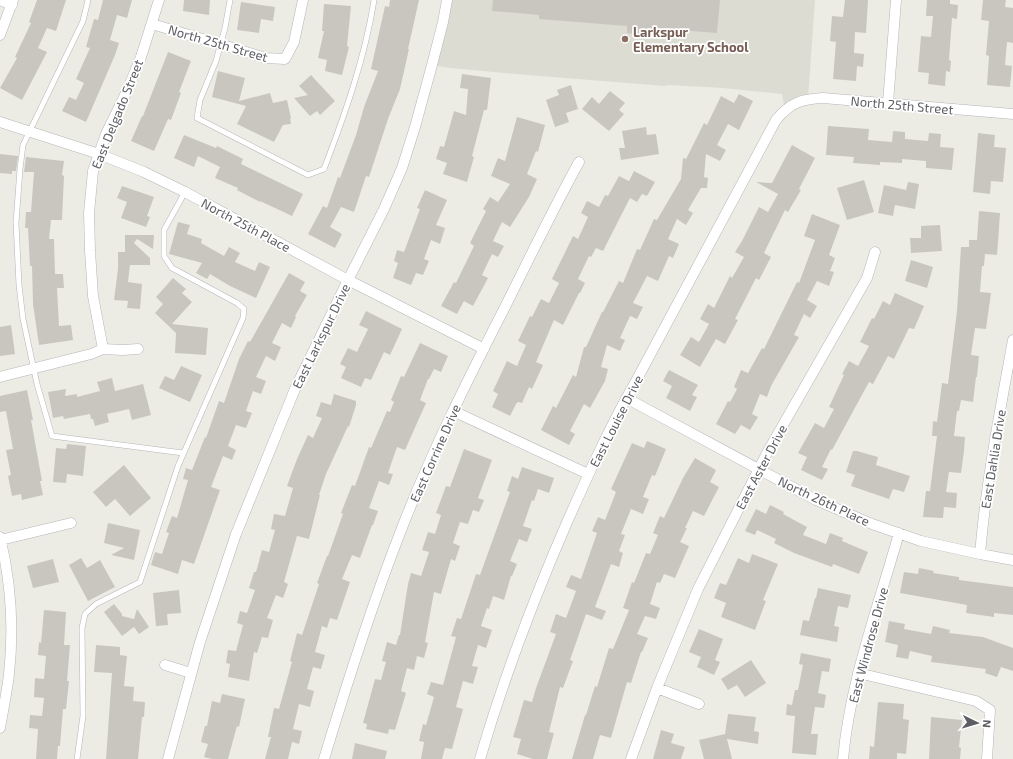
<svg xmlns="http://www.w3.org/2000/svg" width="1013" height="759" font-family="'Exo 2',sans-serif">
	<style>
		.education { fill: #dddcd2 }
		.building { fill: #c9c6c0 }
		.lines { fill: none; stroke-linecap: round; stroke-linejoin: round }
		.lane-casing { stroke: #b4b5ba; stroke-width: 6 }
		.street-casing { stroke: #b4b5ba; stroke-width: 11 }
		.lane { stroke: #fff; stroke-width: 5 }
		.street { stroke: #fff; stroke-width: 10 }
		.education-dot { fill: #8d6e63; stroke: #fff; stroke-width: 1.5 }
		.labels { text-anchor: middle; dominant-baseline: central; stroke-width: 3.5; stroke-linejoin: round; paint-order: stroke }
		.education-label { font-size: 13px; font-weight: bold; fill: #785e54; stroke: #fff; text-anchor: start }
		.street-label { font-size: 13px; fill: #5c5e63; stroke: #fff }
	</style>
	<rect width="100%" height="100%" fill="#edece4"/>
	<path class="education" d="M 447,0 L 815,0 L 808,99 L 785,110 L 782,94 L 723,88 L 668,85 L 664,86 L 516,74 L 450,68 L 432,65 Z"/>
	<path class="building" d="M 37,0 L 66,0 L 56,31 L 47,28 L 38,48 L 47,52 L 22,100 L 0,88 L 17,58 L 15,57 L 31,23 L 29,22 Z
		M 103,0 L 132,0 L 127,18 L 117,15 L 110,40 L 119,43 L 115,55 L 86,122 L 62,111 L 69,97 L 76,100 L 84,83 L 76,79 L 90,48 L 86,47 L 94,19 L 98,20 Z
		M 184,0 L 210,0 L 209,15 L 183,11 Z
		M 390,0 L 419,0 L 408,49 L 409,49 L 400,89 L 388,119 L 369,177 L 366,176 L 354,212 L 341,207 L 330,227 L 342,234 L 335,248 L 308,234 L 323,206 L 327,208 L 338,177 L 340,178 L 356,135 L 364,107 L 378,71 L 371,69 L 385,6 L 389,7 Z
		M 493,0 L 720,0 L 717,33 L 652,28 L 651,35 L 627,33 L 627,26 L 539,19 L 539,15 L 492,11 Z
		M 845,0 L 868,0 L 866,33 L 855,32 L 854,53 L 864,54 L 863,67 L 857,66 L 856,81 L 833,79 L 836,42 L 830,41 L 832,16 L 843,17 Z
		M 927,0 L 950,0 L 950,4 L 958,5 L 957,19 L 952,18 L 949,60 L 951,61 L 950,72 L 946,71 L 945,86 L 928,84 L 929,73 L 918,72 L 921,36 L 931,37 L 933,16 L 926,16 Z
		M 983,0 L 1006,0 L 1005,7 L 1013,8 L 1013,43 L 1007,42 L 1005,65 L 1012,66 L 1010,87 L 987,85 L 989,56 L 986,55 L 989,21 L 981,20 Z
		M 241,2 L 275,7 L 273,21 L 261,19 L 259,33 L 237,30 Z
		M 324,4 L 351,6 L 347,46 L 349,47 L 342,75 L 325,71 L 327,60 L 318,58 L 324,31 L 322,31 Z
		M 168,52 L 191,61 L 179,92 L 181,93 L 171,120 L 168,119 L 154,151 L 131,141 L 142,116 L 143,116 Z
		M 218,71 L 245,78 L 239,101 L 270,93 L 273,103 L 287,100 L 291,118 L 290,119 L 291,124 L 283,125 L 274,142 L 237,124 L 246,106 L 212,97 Z
		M 462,74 L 491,78 L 487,110 L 484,110 L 472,156 L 474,157 L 467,182 L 443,174 L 447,163 L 436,159 L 440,146 L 444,147 L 454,111 L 466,115 L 468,89 L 460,88 Z
		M 311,75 L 335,101 L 320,115 L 317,111 L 310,116 L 294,98 L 308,95 L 299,86 Z
		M 571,85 L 578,109 L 566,113 L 569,122 L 555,127 L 546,100 L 559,95 L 557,90 Z
		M 610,91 L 625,103 L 619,110 L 624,114 L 609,131 L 582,109 L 592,97 L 599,104 Z
		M 739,94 L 753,101 L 739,130 L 728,124 L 717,145 L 726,150 L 720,161 L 706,154 L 704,177 L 708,178 L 707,188 L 701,188 L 688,210 L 693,213 L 686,225 L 677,219 L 668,239 L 679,244 L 673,258 L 669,256 L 658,281 L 647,276 L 633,303 L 643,307 L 637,319 L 630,316 L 620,338 L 625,340 L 620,351 L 607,345 L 601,367 L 608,369 L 605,381 L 590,408 L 584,404 L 570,431 L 575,434 L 569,445 L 541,430 L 553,406 L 556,408 L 573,375 L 576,377 L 584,347 L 586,347 L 602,312 L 603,312 L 619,281 L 623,283 L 637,249 L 640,250 L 654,219 L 657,220 L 681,179 L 683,158 L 686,159 L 704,123 L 707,125 L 721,96 L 734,103 Z
		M 517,117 L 545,125 L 538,152 L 536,151 L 527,174 L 537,179 L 529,197 L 510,227 L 502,222 L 493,241 L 504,246 L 498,257 L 492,254 L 482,275 L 488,278 L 473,306 L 464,301 L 457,314 L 441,306 L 454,282 L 456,283 L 474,246 L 470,243 L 486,211 L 483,209 L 490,197 L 498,202 L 510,184 L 491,176 L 498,158 L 505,161 Z
		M 828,126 L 869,129 L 868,140 L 892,142 L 893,131 L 905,132 L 905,139 L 928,141 L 929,133 L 941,134 L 940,147 L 954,148 L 952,170 L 926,168 L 926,161 L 902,159 L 902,163 L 880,162 L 880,165 L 853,163 L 854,157 L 826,155 Z
		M 646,127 L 647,135 L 656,134 L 659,154 L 621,160 L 619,148 L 625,148 L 622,131 Z
		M 978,133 L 995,135 L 994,147 L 1006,148 L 1003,182 L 991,181 L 990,194 L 973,192 Z
		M 184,135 L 216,148 L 217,146 L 243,159 L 241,164 L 303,194 L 292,216 L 260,201 L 260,202 L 237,190 L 238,188 L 215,178 L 220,167 L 198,156 L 194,167 L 174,158 Z
		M 792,145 L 815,158 L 799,189 L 801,190 L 788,212 L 785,210 L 764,253 L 771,257 L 759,280 L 756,278 L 735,319 L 738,320 L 725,344 L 716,339 L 700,367 L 680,355 L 691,337 L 699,342 L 709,324 L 700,319 L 708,304 L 714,308 L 730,276 L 732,278 L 744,257 L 735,252 L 742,241 L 759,207 L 768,212 L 778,194 L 756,182 L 772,183 Z
		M 0,154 L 18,156 L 16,171 L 12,171 L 12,174 L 0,173 Z
		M 26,157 L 64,161 L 62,175 L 64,176 L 62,220 L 51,220 L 49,239 L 54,239 L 55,274 L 63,274 L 64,288 L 57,288 L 59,326 L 71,325 L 73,340 L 39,345 L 33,304 L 32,266 L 30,266 L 28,228 L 25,228 L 26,212 L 31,212 L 34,172 L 24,172 Z
		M 634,171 L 655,182 L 647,196 L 642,194 L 637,202 L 630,198 L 603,251 L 596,248 L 591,257 L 589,256 L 578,279 L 585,283 L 580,293 L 579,293 L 563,325 L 554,320 L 536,362 L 543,365 L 532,389 L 529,387 L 522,403 L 518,402 L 516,404 L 510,416 L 492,407 L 498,394 L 493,391 L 507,361 L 517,366 L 526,345 L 518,341 L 530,316 L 532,317 L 541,299 L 549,303 L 559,283 L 552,279 L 573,236 L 578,239 L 588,217 L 581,213 L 587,201 L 599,207 L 605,195 L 608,196 L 619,176 L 629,181 Z
		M 864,180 L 874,212 L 847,220 L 837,188 Z
		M 908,182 L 919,184 L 915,209 L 895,205 L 893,216 L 878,213 L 884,185 L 906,190 Z
		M 122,186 L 154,197 L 147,216 L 150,217 L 146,227 L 121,218 L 127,202 L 117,198 Z
		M 425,190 L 447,200 L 436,225 L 445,228 L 440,244 L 431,240 L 424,259 L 429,261 L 423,275 L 416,273 L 411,285 L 393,278 L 398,263 L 394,261 L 397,250 L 404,252 L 420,209 L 417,208 Z
		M 979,211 L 1000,213 L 998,242 L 997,255 L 985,254 L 984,266 L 982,266 L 980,292 L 991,293 L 986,329 L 975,328 L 971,355 L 979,356 L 977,377 L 976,377 L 973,402 L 961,400 L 959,411 L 957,411 L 954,436 L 965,437 L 964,451 L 961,473 L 949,472 L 946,492 L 957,493 L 956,508 L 944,507 L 943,518 L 923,517 L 926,491 L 930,491 L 937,436 L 932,436 L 933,421 L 937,422 L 942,383 L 948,384 L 957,311 L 961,247 L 969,247 L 969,240 L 977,240 Z
		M 812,214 L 840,225 L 829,255 L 835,258 L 830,271 L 834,272 L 829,286 L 817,281 L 807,300 L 817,306 L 810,318 L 804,314 L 794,335 L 799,337 L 771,386 L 767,397 L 760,394 L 752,414 L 758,417 L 750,430 L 741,425 L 735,434 L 716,424 L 728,401 L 730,402 L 737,389 L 734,387 L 741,370 L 748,373 L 762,348 L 764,349 L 797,282 L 799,283 L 815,240 L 804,236 Z
		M 178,222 L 190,225 L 187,234 L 202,239 L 201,243 L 224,256 L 229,247 L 240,253 L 235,262 L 255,271 L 259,262 L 270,267 L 256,298 L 230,286 L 210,274 L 207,279 L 196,273 L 202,263 L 169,254 Z
		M 940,225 L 942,251 L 911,253 L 910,238 L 921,238 L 921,226 Z
		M 125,235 L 154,235 L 153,249 L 137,239 L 134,243 L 150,258 L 150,265 L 130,265 L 128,282 L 142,284 L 140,309 L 127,308 L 128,301 L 114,300 L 118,269 L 118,252 L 125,252 Z
		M 911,260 L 933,267 L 927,288 L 905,281 Z
		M 289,273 L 305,282 L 300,291 L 307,295 L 295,316 L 296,317 L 291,328 L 282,323 L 272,343 L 281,347 L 275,361 L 266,356 L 256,377 L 266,381 L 261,394 L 253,391 L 246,411 L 252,413 L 246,428 L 236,425 L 228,446 L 236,450 L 232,460 L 223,456 L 211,487 L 220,490 L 194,564 L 182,560 L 178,574 L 151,565 L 155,552 L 162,554 L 169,533 L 166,532 L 172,516 L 177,518 L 188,480 L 183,479 L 186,468 L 192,470 L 205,437 L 206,438 L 219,401 L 224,403 L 239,359 L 248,341 L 250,342 Z
		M 173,278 L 186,289 L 182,293 L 192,302 L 172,324 L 208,328 L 206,355 L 175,353 L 176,333 L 155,313 L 163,304 L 156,297 Z
		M 895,293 L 924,306 L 914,329 L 909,328 L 894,359 L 888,356 L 873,384 L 869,382 L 832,450 L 831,449 L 822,467 L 828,469 L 822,480 L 801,470 L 807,457 L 798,453 L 815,423 L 824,428 L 834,409 L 829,407 L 844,375 L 842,374 L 849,361 L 858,366 L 869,346 L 860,342 L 872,318 L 874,319 L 883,301 L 890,305 Z
		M 366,311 L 402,329 L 390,355 L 384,352 L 371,380 L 365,378 L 361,387 L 341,378 L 346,367 L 340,364 L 348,348 L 357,352 L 368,329 L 359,325 Z
		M 11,325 L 15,354 L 0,356 L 0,327 Z
		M 420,343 L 448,356 L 441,372 L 434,369 L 429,379 L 428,379 L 420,400 L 426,403 L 405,450 L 397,447 L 388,473 L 393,474 L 389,485 L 379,481 L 369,508 L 378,511 L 373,525 L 372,525 L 360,558 L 352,555 L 342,579 L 350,582 L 337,620 L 330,618 L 327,628 L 322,626 L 315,652 L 325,655 L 321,669 L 313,667 L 307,689 L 314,691 L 310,707 L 299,704 L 293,729 L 302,731 L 299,744 L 292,742 L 288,759 L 265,759 L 271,737 L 268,737 L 274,708 L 279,709 L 292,662 L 290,661 L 297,633 L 302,635 L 319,584 L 317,583 L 327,556 L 328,556 L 343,514 L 341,513 L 352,485 L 355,486 L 369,447 L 371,448 L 387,411 L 390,412 L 394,402 L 391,400 L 401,376 L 404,377 Z
		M 181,366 L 202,375 L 190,402 L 159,388 L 165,376 L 174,380 Z
		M 669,370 L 698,385 L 692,395 L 697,397 L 690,411 L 666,398 L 672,386 L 663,381 Z
		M 112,378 L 115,391 L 143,384 L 151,415 L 132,420 L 129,409 L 107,414 L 109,422 L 95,426 L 93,419 L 91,419 L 90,414 L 64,419 L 63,416 L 53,418 L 48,392 L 66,389 L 65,396 L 77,394 L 77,397 L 100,391 L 97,382 Z
		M 27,390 L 33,420 L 31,420 L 42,481 L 40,481 L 43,495 L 22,500 L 21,494 L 12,496 L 8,476 L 11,475 L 6,450 L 13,449 L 6,411 L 0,412 L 0,396 Z
		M 334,394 L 356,401 L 356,405 L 349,427 L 348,426 L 326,474 L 319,495 L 320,495 L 309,539 L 297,536 L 284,582 L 288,584 L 283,598 L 276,595 L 267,618 L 273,620 L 268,638 L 262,637 L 257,653 L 254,652 L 249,681 L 228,677 L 230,664 L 226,663 L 228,650 L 236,651 L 243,625 L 237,623 L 240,611 L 247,613 L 255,590 L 249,588 L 254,572 L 256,572 L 262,550 L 269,552 L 275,530 L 271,529 L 274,514 L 285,516 L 293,488 L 287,486 L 297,459 L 308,435 L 313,438 L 322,418 L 316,416 L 321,402 L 331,405 Z
		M 647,441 L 666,449 L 655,476 L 652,475 L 643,497 L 649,499 L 643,514 L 631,509 L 621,534 L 625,535 L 619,551 L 623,553 L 619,567 L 611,564 L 595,607 L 606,611 L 602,620 L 586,614 L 570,660 L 573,661 L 563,688 L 560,687 L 549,732 L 554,733 L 547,759 L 533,759 L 517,754 L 521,739 L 513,737 L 524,700 L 532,702 L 536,688 L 556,634 L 550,632 L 556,614 L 566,618 L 576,591 L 566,587 L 571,575 L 581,579 L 597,533 L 592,531 L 598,517 L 605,520 L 616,492 L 611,489 L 632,443 L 644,448 Z
		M 67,444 L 86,446 L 83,476 L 67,474 L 66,483 L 53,482 L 56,448 L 66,449 Z
		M 464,449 L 492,460 L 478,498 L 484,500 L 479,512 L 473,510 L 468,524 L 460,522 L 453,543 L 460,546 L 455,561 L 451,559 L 441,594 L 434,592 L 425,642 L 428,643 L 424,658 L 417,656 L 414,670 L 407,668 L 401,691 L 406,693 L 395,730 L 389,729 L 388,734 L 366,729 L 367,724 L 363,723 L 375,679 L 381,680 L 386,662 L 382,661 L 387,642 L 396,645 L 399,635 L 400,635 L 408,584 L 411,573 L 421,576 L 429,552 L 422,550 L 428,532 L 435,534 L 441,515 L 436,513 L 446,486 L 450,487 Z
		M 853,451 L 857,451 L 878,457 L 876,465 L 910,476 L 904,492 L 893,489 L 889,499 L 851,486 L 855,475 L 846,472 Z
		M 695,458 L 716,470 L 710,482 L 719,487 L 704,516 L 693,511 L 685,528 L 687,528 L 680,542 L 689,546 L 675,578 L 664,574 L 660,583 L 657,582 L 650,604 L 660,608 L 656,619 L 645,616 L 637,634 L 648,638 L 642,652 L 641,652 L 631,683 L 627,682 L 611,738 L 600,735 L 593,759 L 572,759 L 585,715 L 586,715 L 595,686 L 597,687 L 609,648 L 613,649 L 629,610 L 623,608 L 632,582 L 634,583 L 646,553 L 650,554 L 658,535 L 653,533 L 660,516 L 664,518 L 683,478 Z
		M 124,465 L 151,498 L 130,516 L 115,499 L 106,507 L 93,492 Z
		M 522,467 L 554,478 L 549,493 L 538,489 L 534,501 L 532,500 L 523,526 L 532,529 L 527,542 L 519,539 L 510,561 L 517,564 L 512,576 L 511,576 L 504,600 L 493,596 L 489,609 L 487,608 L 481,626 L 492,630 L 486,648 L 478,645 L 472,666 L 478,667 L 473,684 L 463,681 L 456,707 L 463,709 L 452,749 L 445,748 L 442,759 L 421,759 L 424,742 L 419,741 L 423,724 L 426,725 L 434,697 L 427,694 L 431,682 L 443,685 L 456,637 L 451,636 L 457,618 L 461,619 L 476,574 L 480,575 L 510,492 L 507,491 L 512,476 L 518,479 Z
		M 770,505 L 784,512 L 783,514 L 807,527 L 803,535 L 826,544 L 830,533 L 843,538 L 842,541 L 868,552 L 859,574 L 833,564 L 832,567 L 794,553 L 774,543 L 776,539 L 757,530 L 755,535 L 745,531 L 756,509 L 766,514 Z
		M 108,523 L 140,530 L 134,560 L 111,555 L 124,548 L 104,543 Z
		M 752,554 L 778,564 L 763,600 L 766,601 L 755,630 L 721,617 L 726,603 L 714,598 L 720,583 L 726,585 L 738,558 L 749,563 Z
		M 81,558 L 87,568 L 100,560 L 115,587 L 88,601 L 69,565 Z
		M 53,559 L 59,582 L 33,588 L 27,566 Z
		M 919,568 L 934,571 L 933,573 L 959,577 L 959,580 L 1013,587 L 1013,615 L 994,613 L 994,617 L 966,613 L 967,605 L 900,593 L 904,572 L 918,574 Z
		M 818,588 L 851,595 L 848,608 L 838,606 L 834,626 L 839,627 L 837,642 L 800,635 L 803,620 L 809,621 L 815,598 L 816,598 Z
		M 179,590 L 181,613 L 167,614 L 168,625 L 156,626 L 153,593 Z
		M 114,604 L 122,614 L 122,616 L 134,619 L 137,609 L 149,627 L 139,634 L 134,627 L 122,636 L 104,612 Z
		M 44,610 L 66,612 L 64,645 L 70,645 L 67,681 L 69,681 L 66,709 L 63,709 L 60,746 L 58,746 L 57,759 L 36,759 L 38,729 L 29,728 L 30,715 L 42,716 L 44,698 L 34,697 L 35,678 L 44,679 L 46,656 L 38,655 L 39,642 L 41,643 Z
		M 889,621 L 905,624 L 904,629 L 931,634 L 933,626 L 950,630 L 949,633 L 983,637 L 1013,648 L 1013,671 L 1001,667 L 997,677 L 985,673 L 986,669 L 931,662 L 932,656 L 910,651 L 908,659 L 896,657 L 898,645 L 885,642 Z
		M 699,629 L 723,639 L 715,660 L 720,662 L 714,675 L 697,667 L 701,657 L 689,652 Z
		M 96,645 L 120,647 L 120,655 L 127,656 L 124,686 L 134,687 L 133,701 L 145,702 L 144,717 L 142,717 L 138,759 L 106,759 L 112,673 L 94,672 Z
		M 801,653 L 831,659 L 829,672 L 822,671 L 818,693 L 826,695 L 824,708 L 815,707 L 811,734 L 818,734 L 816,755 L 792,753 L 795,716 L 786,715 L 787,704 L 792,705 L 795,690 L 798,690 L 803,665 L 799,664 Z
		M 751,660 L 766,683 L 745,697 L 737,685 L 728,690 L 721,679 Z
		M 222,694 L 245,699 L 239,727 L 237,726 L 228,759 L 212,759 L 204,757 L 208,744 L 201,742 L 205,726 L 207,726 L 212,701 L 220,703 Z
		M 878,702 L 904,704 L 903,719 L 909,720 L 906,754 L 897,753 L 897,759 L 869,759 L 870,746 L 874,747 Z
		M 728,714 L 756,717 L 754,731 L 759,732 L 758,744 L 727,739 L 732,759 L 704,759 L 699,740 L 725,734 Z
		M 931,717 L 962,720 L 959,747 L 961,748 L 960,759 L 929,759 Z
		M 661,730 L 674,734 L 671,743 L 685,747 L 681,759 L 653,759 Z
		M 355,743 L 387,751 L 385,759 L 352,759 Z"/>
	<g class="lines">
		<g class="lane-casing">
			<path id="lane" d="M 88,0 L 83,21 L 23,145 L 20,169 L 16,223 L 19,285 L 23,319 L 37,384 L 52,436 L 183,453
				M 230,0 L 225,28 L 216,61 L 200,100 L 197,118 L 308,175 L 324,169 C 345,114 365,58 374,0
				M 77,759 L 83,716 L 82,628 L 85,614 L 96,604 L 140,582 L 178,466 L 243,318 L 244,309 L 237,303 L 172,268 L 164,256 L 164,230 L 185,192"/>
		</g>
		<g class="street-casing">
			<path id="street" d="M 0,0 L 12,5
				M 152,24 L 266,58 L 285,59 L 294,42 L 303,0
				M 0,35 L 13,0
				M 888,103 L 896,0
				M 0,122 L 99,154 L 144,172 L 185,192 L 348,280 L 484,349
				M 103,349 L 93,296 L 90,251 L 89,213 L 93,171 L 106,134 L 127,91 L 141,57 L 159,0
				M 0,377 L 91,354 L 103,349 L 123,350 L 138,349
				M 626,398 L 816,500 L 872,524 L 921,541 L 980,554 L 1013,560
				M 453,411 L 588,474
				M 0,537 C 11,582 14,628 9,674 C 7,692 3,710 0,728
				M 1,540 L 71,523
				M 980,554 C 986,482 1000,411 1013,340
				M 165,665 L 191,673
				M 858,673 L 976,701 L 990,710 L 987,759
				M 657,688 L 699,704
				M 168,759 L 200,642 L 236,534 L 295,389 L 348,280 L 384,209 L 402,168 L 415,127 L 432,65 L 443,22 L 447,0
				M 324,759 C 347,683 371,607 400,533 C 430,455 467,381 505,307 C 529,259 553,209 579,162
				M 480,759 C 504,677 534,598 568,520 C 589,473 610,426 636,381 L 776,120 C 790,103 801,99 823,98 L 1013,114
				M 631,759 L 657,688 L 698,589 L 767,453 L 867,278 L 875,252
				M 843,759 C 850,681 878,608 899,533"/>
		</g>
		<use href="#lane" class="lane"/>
		<use href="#street" class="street"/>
	</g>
	<circle class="education-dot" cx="625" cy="39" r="4"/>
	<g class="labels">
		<g class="education-label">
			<text x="633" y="32">Larkspur<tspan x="633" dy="15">Elementary School</tspan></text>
		</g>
		<g class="street-label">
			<text transform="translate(218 43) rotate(16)">North 25th Street</text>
			<text transform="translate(902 105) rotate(5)">North 25th Street</text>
			<text transform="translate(117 114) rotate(-68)">East Delgado Street</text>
			<text transform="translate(246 225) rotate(28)">North 25th Place</text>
			<text transform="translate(321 336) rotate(-64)">East Larkspur Drive</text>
			<text transform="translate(616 421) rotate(-63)">East Louise Drive</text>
			<text transform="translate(435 453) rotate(-66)">East Corrine Drive</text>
			<text transform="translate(993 459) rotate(-81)">East Dahlia Drive</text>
			<text transform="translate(761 467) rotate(-62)">East Aster Drive</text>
			<text transform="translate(824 501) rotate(25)">North 26th Place</text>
			<text transform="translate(868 645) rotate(-75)">East Windrose Drive</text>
		</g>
	</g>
	<g transform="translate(977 723) rotate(95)" stroke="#ffffff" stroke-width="3" paint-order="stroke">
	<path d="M0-3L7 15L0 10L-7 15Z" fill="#5c5e63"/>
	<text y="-6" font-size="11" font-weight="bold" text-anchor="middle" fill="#5c5e63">N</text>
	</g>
</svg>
